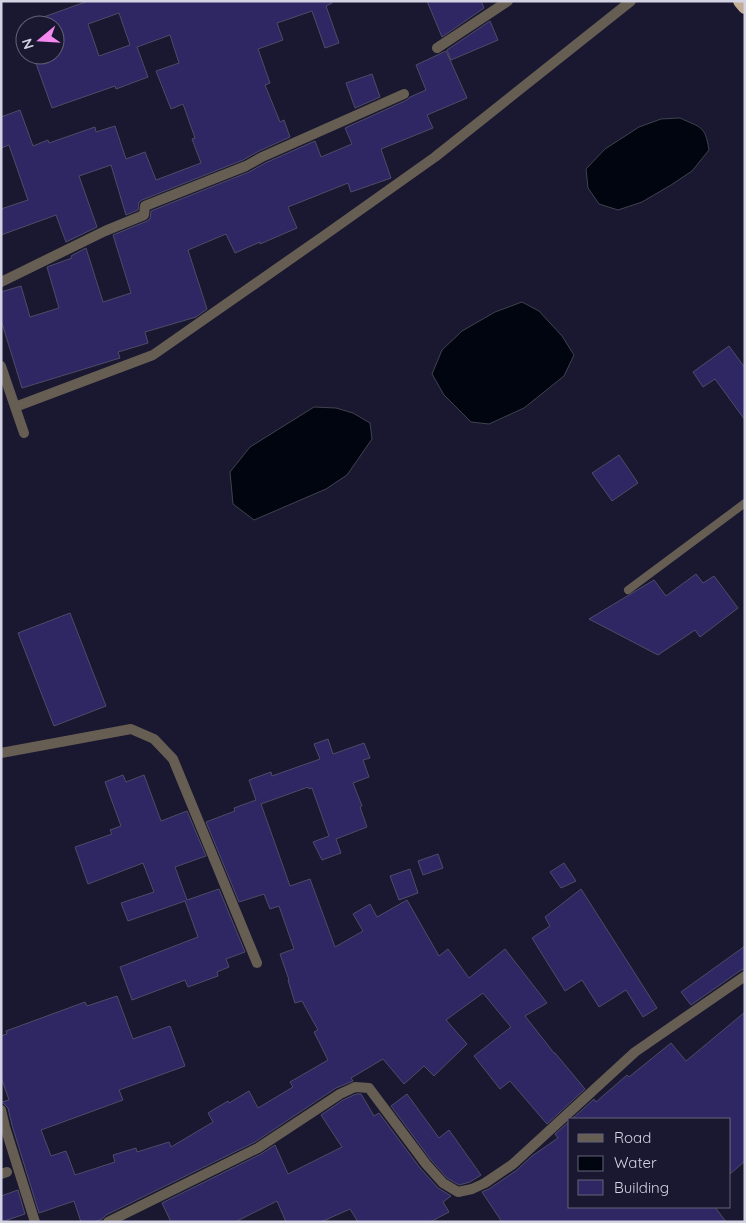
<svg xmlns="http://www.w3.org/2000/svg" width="746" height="1223" font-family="Quicksand,sans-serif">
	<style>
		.water { fill: #000510; stroke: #3f434f }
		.building { fill: #2f2664; stroke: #4d4c67; fill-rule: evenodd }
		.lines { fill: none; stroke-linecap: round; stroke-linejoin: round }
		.service { stroke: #675e53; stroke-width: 8 }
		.minor { stroke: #675e53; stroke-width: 10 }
		.trunk { stroke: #c2ae95; stroke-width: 14 }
	</style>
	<rect width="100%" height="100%" fill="#1a1830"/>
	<path class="water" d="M 680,118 C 701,128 705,125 709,150 L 692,171 L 671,185 L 642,202 L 618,210 L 599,204 L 588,188 L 586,169 L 605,149 L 639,127 L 661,119 Z
		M 522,302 L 539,311 L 562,336 L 574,355 L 564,376 L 524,408 L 489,424 L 471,422 L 444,395 L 432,374 L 442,350 L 462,331 L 495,312 Z
		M 314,407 L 336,408 L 353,413 L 370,423 L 372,439 L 347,475 L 326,489 L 254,520 L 233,504 L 230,472 L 250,447 Z"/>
	<path class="building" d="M 88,1 L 332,1 L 332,3 L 326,6 L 339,43 L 325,48 L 312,11 L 277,23 L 283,40 L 258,49 L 270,83 L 265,85 L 280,122 L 284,120 L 290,137 L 259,151 L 243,160 L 142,200 L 139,202 L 138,210 L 126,215 L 111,165 L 79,176 L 97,227 L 66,242 L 56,215 L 1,235 L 1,209 L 28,200 L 9,145 L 1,148 L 1,117 L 20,110 L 33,146 L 48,140 L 49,143 L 95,127 L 96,132 L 115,126 L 126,159 L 145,152 L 156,180 L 201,163 L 192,139 L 195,138 L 183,104 L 171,109 L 156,71 L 179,63 L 170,35 L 137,47 L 148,77 L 116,89 L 115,86 L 52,108 L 33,55 L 55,55 L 55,25 L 28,25 L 27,23 ZM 119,13 L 130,45 L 99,56 L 88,24 Z
		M 427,1 L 481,1 L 484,8 L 442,37 Z
		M 490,21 L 498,40 L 451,60 L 447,50 Z
		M 446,51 L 467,98 L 427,115 L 433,128 L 381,149 L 391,178 L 351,192 L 348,183 L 288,207 L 297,228 L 260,244 L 260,242 L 235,253 L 226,234 L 188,250 L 207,309 L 196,317 L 145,332 L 148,343 L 118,352 L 120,358 L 22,388 L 1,320 L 1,292 L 21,286 L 30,317 L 59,308 L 47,267 L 72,258 L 71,256 L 86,248 L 103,302 L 131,293 L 113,235 L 147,221 L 150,219 L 151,211 L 249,172 L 265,163 L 315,141 L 321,157 L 352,144 L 345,128 L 407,100 L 410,97 L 426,90 L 416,65 Z
		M 372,74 L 380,97 L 355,108 L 346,83 Z
		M 729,346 L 745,368 L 745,420 L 715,379 L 703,387 L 693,372 Z
		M 619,455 L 638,483 L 612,501 L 592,473 Z
		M 696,574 L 703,583 L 714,576 L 738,608 L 700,637 L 695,630 L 658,655 L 589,619 L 654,580 L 666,596 Z
		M 70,613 L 106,706 L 54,726 L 18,633 Z
		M 328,739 L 333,754 L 364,743 L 370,758 L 363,760 L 369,777 L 353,783 L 362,806 L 360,807 L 367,827 L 336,839 L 341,853 L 322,860 L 313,842 L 329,836 L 312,788 L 309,789 L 308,787 L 261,804 L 290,886 L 310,879 L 335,947 L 363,931 L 353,914 L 370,904 L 377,917 L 407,900 L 439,956 L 448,949 L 469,978 L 505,949 L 547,1003 L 525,1016 L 554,1053 L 555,1053 L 585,1089 L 547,1124 L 510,1081 L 500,1089 L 474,1056 L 511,1027 L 483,993 L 446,1020 L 467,1044 L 434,1076 L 424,1066 L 404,1084 L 383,1059 L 351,1078 L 353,1081 L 336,1088 L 255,1142 L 106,1215 L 102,1219 L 94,1222 L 81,1222 L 74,1201 L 39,1213 L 12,1125 L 8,1108 L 2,1102 L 9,1100 L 1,1077 L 1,1036 L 7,1034 L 6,1031 L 85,1002 L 87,1006 L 117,996 L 133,1039 L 170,1026 L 185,1066 L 119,1090 L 123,1100 L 41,1130 L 51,1156 L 66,1151 L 75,1175 L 115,1162 L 113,1155 L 136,1148 L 137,1152 L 169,1142 L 171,1147 L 213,1122 L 208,1113 L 228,1101 L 229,1103 L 249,1091 L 258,1108 L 293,1087 L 290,1082 L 328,1060 L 314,1032 L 318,1030 L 302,1001 L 295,1003 L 288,980 L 289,980 L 280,954 L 294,949 L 279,906 L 270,909 L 264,894 L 239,902 L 206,822 L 235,811 L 234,808 L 256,800 L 249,780 L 271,772 L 272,776 L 320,759 L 314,744 Z
		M 123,775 L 126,782 L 144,775 L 161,821 L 187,811 L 206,856 L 175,867 L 187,900 L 219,889 L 245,952 L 226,959 L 229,967 L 217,972 L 218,976 L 188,987 L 185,980 L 132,1000 L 120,967 L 198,937 L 185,901 L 128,921 L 121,903 L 154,892 L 143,863 L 88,884 L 75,847 L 112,834 L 110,830 L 121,826 L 105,782 Z
		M 438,854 L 443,868 L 423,875 L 418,861 Z
		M 564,863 L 576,881 L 561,888 L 550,872 Z
		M 410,869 L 418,893 L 399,900 L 390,876 Z
		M 581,889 L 657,1008 L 643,1017 L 626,990 L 599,1007 L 582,980 L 565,991 L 532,938 L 550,926 L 545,917 Z
		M 745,946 L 745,969 L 741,970 L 691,1005 L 681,992 Z
		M 745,1012 L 745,1161 L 730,1174 L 730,1119 L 572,1119 L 594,1099 L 596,1102 L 627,1075 L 629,1077 L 671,1043 L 686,1061 Z
		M 356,1094 L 361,1094 L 374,1116 L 379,1113 L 420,1168 L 438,1188 L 451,1196 L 443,1202 L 449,1212 L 430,1222 L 358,1222 L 350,1209 L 321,1222 L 286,1222 L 277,1201 L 235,1222 L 171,1222 L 162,1203 L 261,1154 L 275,1145 L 288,1174 L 342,1147 L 321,1115 L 343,1100 Z
		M 407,1094 L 439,1138 L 449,1130 L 481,1175 L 470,1182 L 459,1185 L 447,1178 L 431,1160 L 391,1106 Z
		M 570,1121 L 570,1207 L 715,1207 L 726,1222 L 502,1222 L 482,1192 L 489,1189 L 517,1170 L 532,1156 L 558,1138 L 555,1134 Z
		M 18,1190 L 25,1214 L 1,1222 L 1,1196 Z"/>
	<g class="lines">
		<path class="service" d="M 628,590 L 745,503"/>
		<path class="minor" d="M 437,48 L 508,1
			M 1,282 L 105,231 L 144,215 L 145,206 L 246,166 L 262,157 L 404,94
			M 1,366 L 24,433
			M 15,407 L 153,355 L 325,235 L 435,157 L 631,1
			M 1,753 L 131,729 L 154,739 L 173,759 L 257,963
			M 1,1110 L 5,1127 L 35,1222
			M 1,1174 L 7,1172
			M 108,1222 L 258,1148 L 340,1094 L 355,1087 L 369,1088 L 426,1164 L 443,1183 L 458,1192 L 472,1189 L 485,1183 L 513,1164 L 635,1052 L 745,976"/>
		<path class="trunk" d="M 740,1 L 745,7"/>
	</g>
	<rect width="746" height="1223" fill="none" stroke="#d3d3e3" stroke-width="5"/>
	<rect x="568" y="1118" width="162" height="90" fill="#1a1830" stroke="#646378"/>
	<rect x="578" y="1134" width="25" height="8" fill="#675e53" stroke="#646378"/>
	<text x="614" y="1143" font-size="15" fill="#d3d3e3">Road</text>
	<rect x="578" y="1156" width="25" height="15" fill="#000510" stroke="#646378"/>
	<text x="614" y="1168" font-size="15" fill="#d3d3e3">Water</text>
	<rect x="578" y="1180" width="25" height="15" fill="#2f2664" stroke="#646378"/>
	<text x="614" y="1193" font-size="15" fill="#d3d3e3">Building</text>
	<g transform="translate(40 40) rotate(252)"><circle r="24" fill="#1a1830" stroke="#646378"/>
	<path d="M0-4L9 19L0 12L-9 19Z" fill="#f489f0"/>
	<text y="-8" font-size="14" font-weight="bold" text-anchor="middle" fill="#d3d3e3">N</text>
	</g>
</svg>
